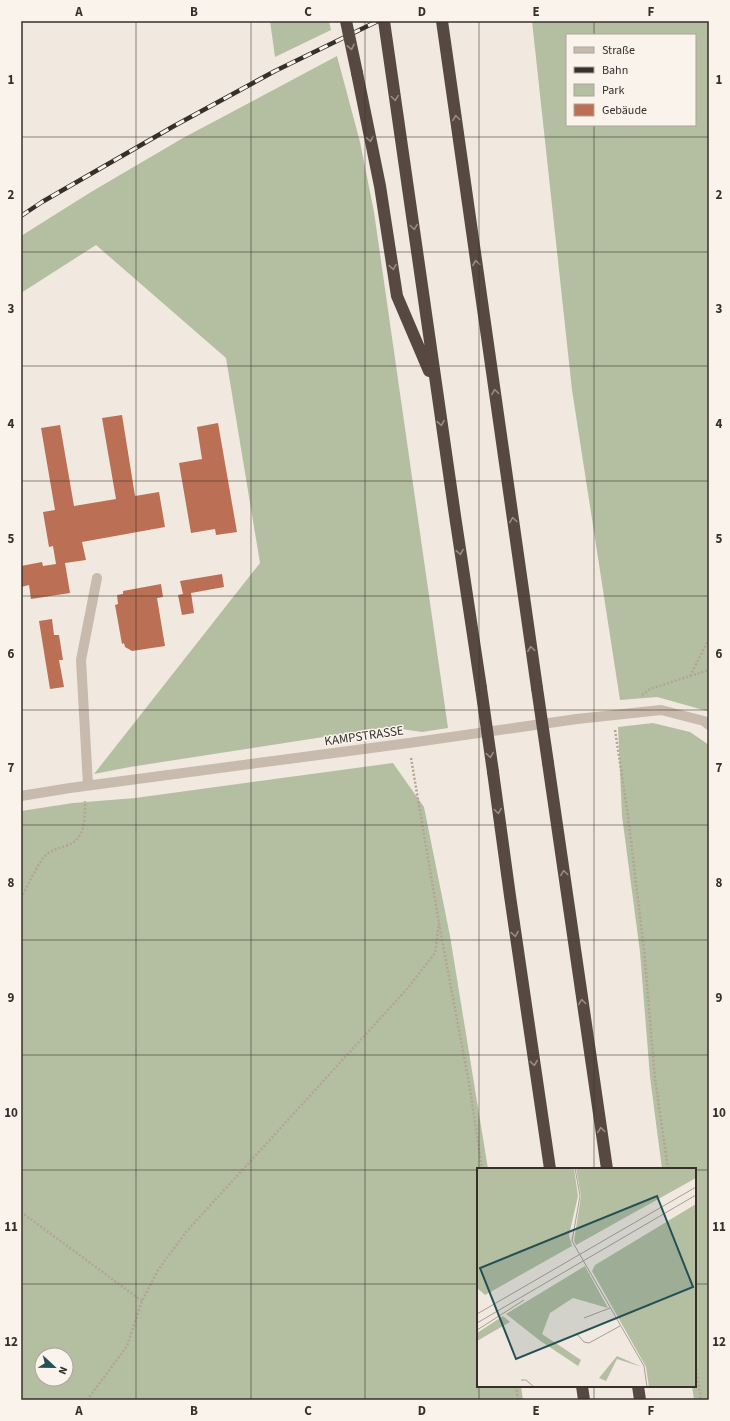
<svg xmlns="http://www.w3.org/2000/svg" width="730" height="1421" font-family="'Source Sans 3',sans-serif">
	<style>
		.green { fill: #b4bfa1; fill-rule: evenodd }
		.building { fill: #bb6f54 }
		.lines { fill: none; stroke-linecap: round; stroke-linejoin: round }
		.path { stroke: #b4a497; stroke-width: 2.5; stroke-dasharray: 2 2; stroke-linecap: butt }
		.service { stroke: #c8baac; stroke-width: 10 }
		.minor { stroke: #c8baac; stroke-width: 10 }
		.motorway { stroke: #574942; stroke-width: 12 }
		.rail-casing { stroke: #372f2a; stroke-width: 4.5 }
		.rail { stroke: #f9f3ec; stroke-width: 3; stroke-dasharray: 9; stroke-linecap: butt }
		.motorway-bridge { stroke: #574942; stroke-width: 12 }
		.oneway { stroke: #988d86 }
		.grid { fill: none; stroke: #372f2a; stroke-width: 1; stroke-opacity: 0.55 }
		.labels { text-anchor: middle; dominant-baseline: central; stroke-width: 3; stroke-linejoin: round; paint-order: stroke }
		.street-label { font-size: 13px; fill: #372f2a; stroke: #f9f3ec }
		.inset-road { fill: none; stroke: #a79f97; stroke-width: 1 }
		.view { fill: #245055; fill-opacity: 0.15; stroke: #245055; stroke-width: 2 }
		.inset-edge { fill: none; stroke: #372f2a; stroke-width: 2 }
		.neatline { fill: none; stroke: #372f2a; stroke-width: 1.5 }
		.grid-label { font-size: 13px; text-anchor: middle; font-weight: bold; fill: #372f2a }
	</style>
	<rect width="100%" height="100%" fill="#f1e9e0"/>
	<path class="green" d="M 270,21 L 329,21 L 331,30 L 275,57 Z
		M 532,21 L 709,21 L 709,712 L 707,711 L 657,697 L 620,700 L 572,390 ZM 567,35 L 695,35 L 695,125 L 567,125 Z
		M 337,56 L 360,142 L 374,212 L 448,728 L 422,732 L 388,727 L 130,767 L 94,774 L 260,563 L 226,358 L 96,245 L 21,293 L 21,236 L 91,192 L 183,138 Z
		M 653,723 L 690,732 L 709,745 L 709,1400 L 694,1400 L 692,1386 L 695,1386 L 695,1169 L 662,1169 L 650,1077 L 640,952 L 622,816 L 618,727 Z
		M 393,763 L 424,807 L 450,936 L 488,1169 L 478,1169 L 478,1386 L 521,1386 L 523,1400 L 21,1400 L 21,811 L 73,803 L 135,798 ZM 42,1355 L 66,1355 L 66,1379 L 42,1379 Z"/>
	<path class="building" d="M 122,415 L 135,496 L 159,492 L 165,527 L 82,542 L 86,560 L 65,563 L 70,593 L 31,599 L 29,585 L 21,587 L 21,566 L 42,562 L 43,566 L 56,564 L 53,546 L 49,547 L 43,512 L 55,510 L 41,428 L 60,425 L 74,506 L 116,499 L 102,418 Z
		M 218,423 L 237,532 L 216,535 L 215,529 L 191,533 L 179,463 L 202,459 L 197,427 Z
		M 222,574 L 224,587 L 191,593 L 194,613 L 182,615 L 178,595 L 183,594 L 180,581 Z
		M 161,584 L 163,597 L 157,598 L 165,646 L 132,651 L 125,647 L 124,643 L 122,644 L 115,605 L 118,604 L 117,595 L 123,594 L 123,591 Z
		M 52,619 L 54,635 L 59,635 L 63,660 L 59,660 L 64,687 L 50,689 L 39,621 Z"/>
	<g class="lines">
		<path class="path" d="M 690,676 L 709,639
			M 642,695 L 650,689 L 709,670
			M 615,730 L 628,816 L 644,950 L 655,1078 L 668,1169
			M 411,758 L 439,923 L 470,1089 L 482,1169
			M 21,898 C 27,887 36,867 44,857 C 50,851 58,848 66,846 C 86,839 85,819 85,801
			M 21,1212 L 142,1301
			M 695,1361 L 701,1400
			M 516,1386 L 518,1400
			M 87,1400 L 127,1346 L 142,1301 L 158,1270 L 186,1232 L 407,989 L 435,953 L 439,923"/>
		<path class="service" d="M 88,785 L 81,660 L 97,578"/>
		<path class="minor" d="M 21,796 L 70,788 L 409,743 L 577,719 L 661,710 L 704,721 L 709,725"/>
		<path class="motorway" d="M 384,21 C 415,244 447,466 481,688
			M 442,21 L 537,688
			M 357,73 L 380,186 L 397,296 L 429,371
			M 548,763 L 607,1169
			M 493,772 L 510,896 L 550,1169
			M 582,1386 L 584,1400
			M 638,1386 L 640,1400"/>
		<g class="rail-casing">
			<path id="rail" d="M 21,216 L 42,202 L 174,126 L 275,71 L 378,21"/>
		</g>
		<use href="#rail" class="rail"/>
		<path class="motorway-bridge" d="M 346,21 L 357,73
			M 481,688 L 493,772
			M 537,688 L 548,763"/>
	</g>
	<defs><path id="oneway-chevron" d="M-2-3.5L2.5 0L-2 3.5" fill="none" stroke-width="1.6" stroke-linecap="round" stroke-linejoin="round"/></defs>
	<g class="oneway">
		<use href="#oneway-chevron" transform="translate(351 47) rotate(78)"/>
		<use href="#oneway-chevron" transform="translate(395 98) rotate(82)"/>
		<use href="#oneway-chevron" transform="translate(456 118) rotate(-98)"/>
		<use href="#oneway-chevron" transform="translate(370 139) rotate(79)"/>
		<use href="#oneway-chevron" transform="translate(414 227) rotate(82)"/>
		<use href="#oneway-chevron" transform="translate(476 263) rotate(-98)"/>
		<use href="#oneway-chevron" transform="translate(393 267) rotate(81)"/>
		<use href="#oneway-chevron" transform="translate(495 392) rotate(-98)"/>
		<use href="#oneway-chevron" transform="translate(441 423) rotate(81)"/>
		<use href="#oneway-chevron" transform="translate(513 520) rotate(-98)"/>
		<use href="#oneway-chevron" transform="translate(460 552) rotate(81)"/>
		<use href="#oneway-chevron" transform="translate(531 649) rotate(-98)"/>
		<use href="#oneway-chevron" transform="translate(490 755) rotate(82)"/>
		<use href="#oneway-chevron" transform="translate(498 811) rotate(82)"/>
		<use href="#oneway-chevron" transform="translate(564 873) rotate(-98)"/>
		<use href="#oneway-chevron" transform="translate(515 934) rotate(81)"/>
		<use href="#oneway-chevron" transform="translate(582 1002) rotate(-98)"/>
		<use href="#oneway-chevron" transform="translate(534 1063) rotate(82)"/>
		<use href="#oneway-chevron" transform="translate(601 1130) rotate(-98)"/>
	</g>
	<path class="grid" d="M 136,21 L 136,1400M 251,21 L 251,1400M 365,21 L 365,1400M 479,21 L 479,1169M 594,21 L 594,35M 594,125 L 594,1169M 21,137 L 709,137M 21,252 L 709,252M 21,366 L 709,366M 21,481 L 709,481M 21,596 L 709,596M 21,710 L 709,710M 21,825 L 709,825M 21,940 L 709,940M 21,1055 L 709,1055M 21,1170 L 478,1170M 695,1170 L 709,1170M 21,1284 L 478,1284M 695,1284 L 709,1284M 479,1386 L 479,1400M 594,1386 L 594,1400"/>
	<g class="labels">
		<g class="street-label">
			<text transform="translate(364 736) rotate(-8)">KAMPSTRASSE</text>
		</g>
	</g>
	<g transform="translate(477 1168)">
		<rect width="219" height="219" fill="#f1e9e0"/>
		<path d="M 0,0 L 97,0 L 101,28 L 92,67 L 95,78 L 8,127 L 0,120 ZM 99,0 L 219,0 L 219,10 L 99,77 L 97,73 L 104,28 ZM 219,36 L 219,219 L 172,219 L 169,199 L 115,103 L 118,97 L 133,88 ZM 108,98 L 131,140 L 96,130 L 73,145 L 65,166 L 104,192 L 101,198 L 62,172 L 29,146 ZM 26,148 L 33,154 L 0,173 L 0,165 ZM 140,188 L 165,199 L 140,191 L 129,213 L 122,210 Z" fill="#b4bfa1"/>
		<path class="inset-road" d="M 98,0 L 103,28 L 95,73 L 167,198 L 170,219M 0,146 L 219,19M 107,150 L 133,140M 0,155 L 219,27M 0,162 L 47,132M 99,165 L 107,174 L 112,175 L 143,158M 44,212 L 49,212 L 57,219"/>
		<path class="view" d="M 180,28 L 216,119 L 39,191 L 3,100 Z"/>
		<rect width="219" height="219" class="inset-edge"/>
	</g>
	<rect width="730" height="1421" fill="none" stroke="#f9f3ec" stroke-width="44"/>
	<rect x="566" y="34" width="130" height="92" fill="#f9f3ec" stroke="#aba59e"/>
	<rect x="574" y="47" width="20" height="6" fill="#c8baac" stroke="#aba59e"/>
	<text x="602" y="54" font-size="12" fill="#372f2a">Straße</text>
	<rect x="574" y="67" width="20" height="6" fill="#372f2a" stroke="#aba59e"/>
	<text x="602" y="74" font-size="12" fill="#372f2a">Bahn</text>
	<rect x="574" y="84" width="20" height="12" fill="#b4bfa1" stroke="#aba59e"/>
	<text x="602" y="94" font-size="12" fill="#372f2a">Park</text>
	<rect x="574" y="104" width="20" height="12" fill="#bb6f54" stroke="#aba59e"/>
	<text x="602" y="114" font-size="12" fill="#372f2a">Gebäude</text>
	<g transform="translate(54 1367) rotate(112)"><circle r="19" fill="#f9f3ec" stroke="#aba59e"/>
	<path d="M0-3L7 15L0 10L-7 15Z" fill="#245055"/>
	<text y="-6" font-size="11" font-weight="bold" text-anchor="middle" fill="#372f2a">N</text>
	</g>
	<rect x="22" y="22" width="686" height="1377" class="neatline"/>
	<g class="grid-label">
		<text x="79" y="16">A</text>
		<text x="194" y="16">B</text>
		<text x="308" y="16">C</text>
		<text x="422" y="16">D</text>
		<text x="536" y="16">E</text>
		<text x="651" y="16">F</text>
		<text x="11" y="84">1</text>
		<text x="719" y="84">1</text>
		<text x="11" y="199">2</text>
		<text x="719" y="199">2</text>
		<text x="11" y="313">3</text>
		<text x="719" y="313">3</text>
		<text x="11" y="428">4</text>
		<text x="719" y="428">4</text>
		<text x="11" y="543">5</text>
		<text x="719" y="543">5</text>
		<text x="11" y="658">6</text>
		<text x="719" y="658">6</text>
		<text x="11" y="772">7</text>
		<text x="719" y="772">7</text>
		<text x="11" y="887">8</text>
		<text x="719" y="887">8</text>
		<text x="11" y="1002">9</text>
		<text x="719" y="1002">9</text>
		<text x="11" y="1117">10</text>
		<text x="719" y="1117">10</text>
		<text x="11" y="1231">11</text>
		<text x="719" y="1231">11</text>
		<text x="11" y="1346">12</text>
		<text x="719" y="1346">12</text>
		<text x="79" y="1415">A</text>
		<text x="194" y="1415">B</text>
		<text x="308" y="1415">C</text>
		<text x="422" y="1415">D</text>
		<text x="536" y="1415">E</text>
		<text x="651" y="1415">F</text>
	</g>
</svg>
